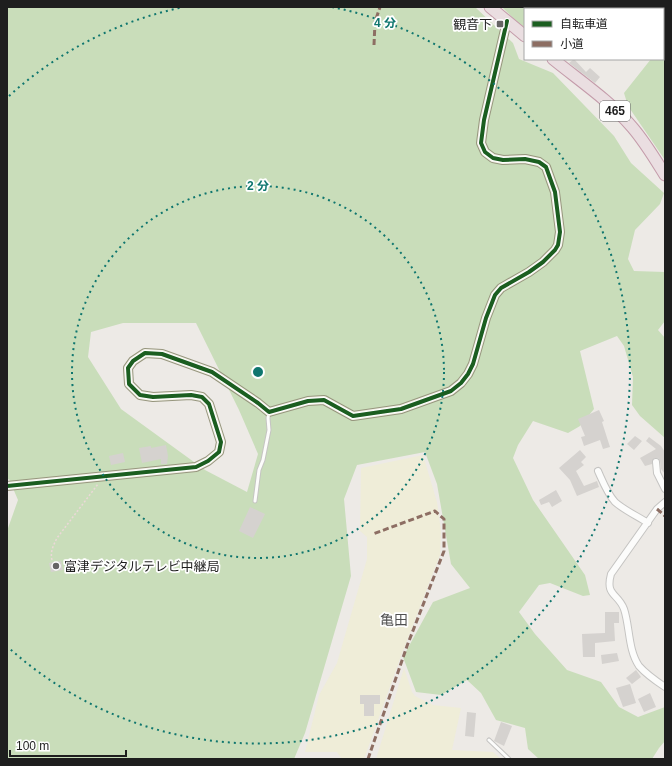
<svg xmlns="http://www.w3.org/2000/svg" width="672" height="766" font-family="Arial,'Noto Sans JP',sans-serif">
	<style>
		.farmland { fill: #efedd8 }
		.forest { fill: #c9ddba; fill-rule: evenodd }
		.building { fill: #d5d2cf }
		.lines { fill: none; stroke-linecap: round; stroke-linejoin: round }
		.lane-casing { stroke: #c5c4c2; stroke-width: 5 }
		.street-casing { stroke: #c5c4c2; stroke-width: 8 }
		.secondary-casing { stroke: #97967e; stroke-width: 10 }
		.highway-casing { stroke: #c49baa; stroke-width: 13 }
		.path { stroke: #ebd9d8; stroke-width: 1.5; stroke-dasharray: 2 2; stroke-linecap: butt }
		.lane { stroke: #fcfcfb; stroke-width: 3 }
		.street { stroke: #fcfcfb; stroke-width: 6 }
		.secondary { stroke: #f4f2e9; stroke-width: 8 }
		.highway { stroke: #eadee1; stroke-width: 11 }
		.rail-casing { stroke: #cacac9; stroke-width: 4 }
		.rail { stroke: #fff; stroke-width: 2.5; stroke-dasharray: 8; stroke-linecap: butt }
		.quiet { stroke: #8d6e63; stroke-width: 3; stroke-dasharray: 6 3; stroke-linecap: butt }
		.cycleway-casing { stroke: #fff; stroke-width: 6 }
		.cycleway { stroke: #1b5e20; stroke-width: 4 }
		.ring { fill: none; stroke: #0f766e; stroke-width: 2; stroke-dasharray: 2 4 }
		.poi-dot { fill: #666564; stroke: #fff; stroke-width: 1.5 }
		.labels { text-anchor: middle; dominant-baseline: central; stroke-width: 3.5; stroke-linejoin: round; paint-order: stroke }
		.shield { fill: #fff; stroke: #626262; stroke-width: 1 }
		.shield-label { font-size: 12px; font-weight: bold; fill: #1e1e1e }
		.poi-label { font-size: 13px; fill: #1e1e1e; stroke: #fff; text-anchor: end }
		.neighbourhood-label { font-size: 14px; fill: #515151; stroke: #fff }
		.centre { fill: #0f766e; stroke: #fff; stroke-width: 2 }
		.ring-label { font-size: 12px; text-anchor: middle; font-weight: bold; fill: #0f766e; stroke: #fff; stroke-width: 3.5; stroke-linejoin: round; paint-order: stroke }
	</style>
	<rect width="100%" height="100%" fill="#edeae6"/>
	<path class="farmland" d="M 423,455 L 437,502 L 441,531 L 440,555 L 401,656 L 364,759 L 342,759 L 337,752 L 305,752 L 319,695 L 337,663 L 367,559 L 367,537 L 360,531 L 361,468 Z
		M 404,668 L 412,692 L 415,696 L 433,705 L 461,708 L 452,750 L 493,752 L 501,759 L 376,759 Z"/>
	<path class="forest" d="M 7,7 L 475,7 L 513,43 L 519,59 L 553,73 L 614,136 L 631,163 L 664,193 L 660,204 L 635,230 L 628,259 L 634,271 L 665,272 L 665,321 L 658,330 L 665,338 L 665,438 L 640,416 L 632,405 L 633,377 L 624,346 L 617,336 L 580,351 L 594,409 L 580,426 L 568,433 L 533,421 L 518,445 L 513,458 L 533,500 L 585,575 L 590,595 L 583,596 L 550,583 L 539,585 L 519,612 L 535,634 L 567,670 L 601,682 L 619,707 L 638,717 L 665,707 L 665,741 L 659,748 L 652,759 L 539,759 L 528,749 L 525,728 L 496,720 L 481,693 L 467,680 L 441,695 L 416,692 L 403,657 L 433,602 L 470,588 L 451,564 L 437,484 L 425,452 L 357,465 L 344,499 L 351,576 L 305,733 L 294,759 L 7,759 L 7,531 L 18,500 L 9,479 L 7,480 ZM 123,323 L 196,323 L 239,410 L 258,454 L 247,492 L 205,470 L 121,409 L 88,357 L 91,332 Z
		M 502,7 L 665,7 L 665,160 L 628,106 L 624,93 L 651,59 L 663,59 L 663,9 L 525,9 L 525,27 L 520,25 Z"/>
	<path class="building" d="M 574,59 L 586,72 L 590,68 L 600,77 L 595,83 L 569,63 Z
		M 599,410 L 604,421 L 602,422 L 610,447 L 603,449 L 600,440 L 584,446 L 581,437 L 585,436 L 578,419 Z
		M 635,436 L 642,441 L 634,450 L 627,444 Z
		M 649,437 L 661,446 L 665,452 L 665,474 L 661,469 L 660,461 L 658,458 L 654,458 L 652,464 L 645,466 L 640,458 L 656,449 L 646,441 Z
		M 166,445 L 168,456 L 167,464 L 161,464 L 161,459 L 142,463 L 139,448 L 151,446 L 151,448 Z
		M 580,450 L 586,457 L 581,462 L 584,465 L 576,471 L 584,486 L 597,481 L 599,487 L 577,496 L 570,480 L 559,468 Z
		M 123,453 L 125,462 L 111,465 L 109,456 Z
		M 556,490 L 562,501 L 552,507 L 549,502 L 541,505 L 539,500 Z
		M 250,507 L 265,514 L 253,538 L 239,531 Z
		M 61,561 L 63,570 L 51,572 L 49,563 Z
		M 605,612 L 619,612 L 619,623 L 614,623 L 615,641 L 595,643 L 595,657 L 583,657 L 582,634 L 605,633 Z
		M 617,653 L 619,661 L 602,664 L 601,655 Z
		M 636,670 L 641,677 L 632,684 L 626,678 Z
		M 630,684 L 636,703 L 623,707 L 616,688 Z
		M 650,693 L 656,707 L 644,712 L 638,699 Z
		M 360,695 L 380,695 L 380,704 L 374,704 L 374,716 L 364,716 L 364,704 L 360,704 Z
		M 467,712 L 476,713 L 474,737 L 465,736 Z
		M 501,722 L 512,726 L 504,746 L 494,741 Z"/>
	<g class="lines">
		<g class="lane-casing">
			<path id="lane" d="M 255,501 L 259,470 L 263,460 L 269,430 L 268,418 L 269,412
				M 489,740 L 509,759"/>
		</g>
		<g class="street-casing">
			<path id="street" d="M 656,462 L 657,473 L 665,489
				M 598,471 C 603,482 607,493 615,502 C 624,510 637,516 648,523
				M 665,502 L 657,509 L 611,574 C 605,596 618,593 624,609 C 630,627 628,650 639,666 C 646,674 656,681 665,687"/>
		</g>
		<g class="secondary-casing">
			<path id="secondary" d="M 7,486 L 196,467 L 208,461 L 219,452 L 221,442 L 209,404 L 202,397 L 191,395 L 153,397 L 140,395 L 129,384 L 128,368 L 133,361 L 145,353 L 162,354 L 212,372 L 258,403 L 269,412 L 308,401 L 324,400 L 353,416 L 401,409 L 451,391 L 461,383 L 468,374 L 473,364 L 486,318 L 495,295 L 501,288 L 529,272 L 543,262 L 555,250 L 558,245 L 560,232 L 555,192 L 546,167 L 539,162 L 525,159 L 503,160 L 493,158 L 485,152 L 481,143 L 484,120 L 507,21"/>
		</g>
		<g class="highway-casing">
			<path id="highway" d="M 490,7 L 525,36
				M 553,59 C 580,81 610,101 632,127 C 645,142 655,159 665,175"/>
		</g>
		<path class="path" d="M 52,560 C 50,552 53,546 57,538 L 98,484"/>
		<use href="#lane" class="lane"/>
		<use href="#street" class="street"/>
		<use href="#secondary" class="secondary"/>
		<use href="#highway" class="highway"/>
		<g class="rail-casing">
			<path id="rail" d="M 550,7 L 552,9"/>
		</g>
		<use href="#rail" class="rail"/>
		<path class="quiet" d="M 374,45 L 375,22 L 380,7
			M 657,509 L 665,516
			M 368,759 L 407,646 L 444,551 L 444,519 L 435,511 L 373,534"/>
		<g class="cycleway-casing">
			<path id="cycleway" d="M 7,486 L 196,467 L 208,461 L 219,452 L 221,442 L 209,404 L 202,397 L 191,395 L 153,397 L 140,395 L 129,384 L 128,368 L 133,361 L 145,353 L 162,354 L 212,372 L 258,403 L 269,412 L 308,401 L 324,400 L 353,416 L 401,409 L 451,391 L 461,383 L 468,374 L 473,364 L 486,318 L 495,295 L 501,288 L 529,272 L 543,262 L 555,250 L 558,245 L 560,232 L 555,192 L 546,167 L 539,162 L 525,159 L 503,160 L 493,158 L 485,152 L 481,143 L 484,120 L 507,21"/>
		</g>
		<use href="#cycleway" class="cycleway"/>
	</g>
	<g class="ring">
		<circle cx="258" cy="372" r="186"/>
		<path d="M9 96A372 372 0 0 1 184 7M332 7A372 372 0 1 1 9 648"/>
	</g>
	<g class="poi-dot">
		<rect x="496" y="20" width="8" height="8" rx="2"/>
		<circle cx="56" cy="566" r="4"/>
	</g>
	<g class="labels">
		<rect class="shield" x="600" y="101" width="30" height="20" rx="3"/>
		<g class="shield-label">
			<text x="615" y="111">465</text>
		</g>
		<g class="poi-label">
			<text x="492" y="24">観音下</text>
			<text x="64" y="566" text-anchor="start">富津デジタルテレビ中継局</text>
		</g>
		<g class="neighbourhood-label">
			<text x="394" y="620">亀田</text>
		</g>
	</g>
	<circle cx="258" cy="372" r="6" class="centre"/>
	<g class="ring-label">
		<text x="385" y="27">4 分</text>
		<text x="258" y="190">2 分</text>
	</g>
	<rect width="672" height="766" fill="none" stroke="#1e1e1e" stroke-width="16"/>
	<rect x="524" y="8" width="140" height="52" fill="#ffffff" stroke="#a5a5a5"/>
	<rect x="532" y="21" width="20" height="6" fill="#1b5e20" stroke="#a5a5a5"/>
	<text x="560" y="28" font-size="12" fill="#1e1e1e">自転車道</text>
	<rect x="532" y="41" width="20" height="6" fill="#8d6e63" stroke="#a5a5a5"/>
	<text x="560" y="48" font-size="12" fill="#1e1e1e">小道</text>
	<path d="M10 750v6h116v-6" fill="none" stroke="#1e1e1e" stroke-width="2"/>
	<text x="16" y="750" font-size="12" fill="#1e1e1e" stroke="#ffffff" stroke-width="3" paint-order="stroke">100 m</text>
</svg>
